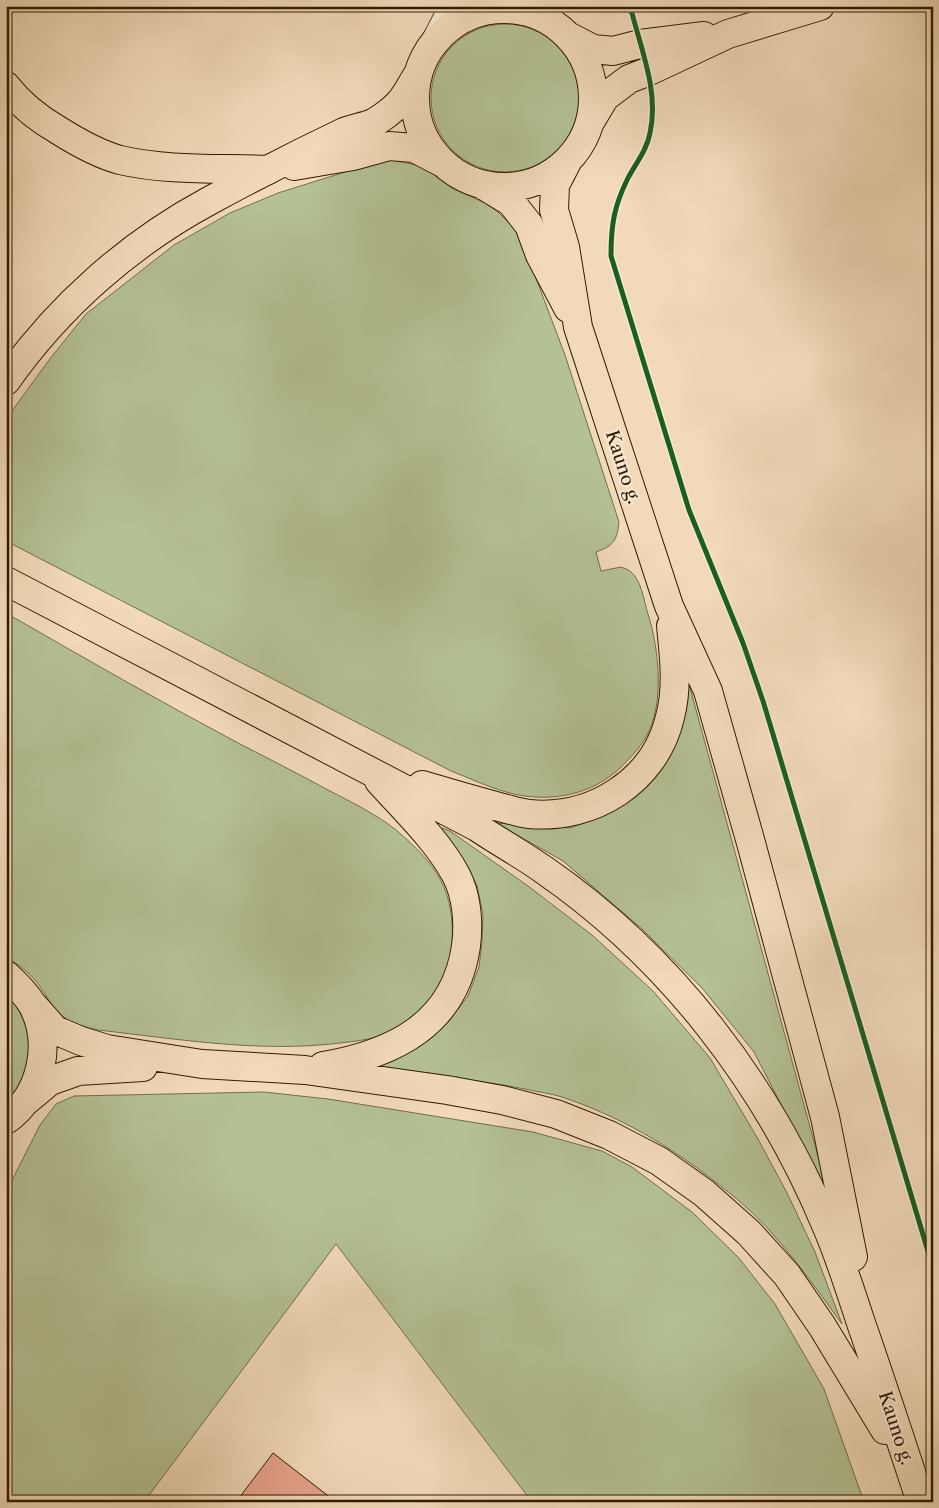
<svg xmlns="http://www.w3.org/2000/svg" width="939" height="1508" font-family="'Libre Caslon Text',serif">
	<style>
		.green { fill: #b4c194; stroke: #726e4a }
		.building { fill: #e7a38c; stroke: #301c00 }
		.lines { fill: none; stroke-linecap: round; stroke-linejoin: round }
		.minor-casing { stroke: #604c2e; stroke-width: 30 }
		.major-casing { stroke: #301c00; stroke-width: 30 }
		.highway-casing { stroke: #301c00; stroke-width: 30 }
		.minor { stroke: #f7e7d2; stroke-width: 28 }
		.major { stroke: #f2dab9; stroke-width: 28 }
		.highway { stroke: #f2dab9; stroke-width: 28 }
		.cycleway-casing { stroke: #f7e7d2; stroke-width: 8 }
		.cycleway { stroke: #1b5e20; stroke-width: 5 }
		.labels { text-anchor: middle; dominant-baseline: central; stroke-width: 4; stroke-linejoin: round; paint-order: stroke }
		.street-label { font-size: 18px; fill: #301c00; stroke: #f7e7d2 }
	</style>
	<rect width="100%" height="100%" fill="#f2dab9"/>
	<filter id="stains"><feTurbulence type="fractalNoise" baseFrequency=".004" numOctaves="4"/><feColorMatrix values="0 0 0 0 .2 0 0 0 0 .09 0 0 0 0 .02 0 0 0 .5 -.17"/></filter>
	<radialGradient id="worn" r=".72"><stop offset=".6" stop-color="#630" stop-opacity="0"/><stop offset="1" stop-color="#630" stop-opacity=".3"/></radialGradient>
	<path class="green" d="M431 98a74 74 0 1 1 148 0a74 74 0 1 1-148 0Z
		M 391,160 L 422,166 L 452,188 L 485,203 L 498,212 L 514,228 L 523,244 L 565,355 L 619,522 C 617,540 614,546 596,552 L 601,571 L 621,567 C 624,568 629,570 631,572 C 642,581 644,602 648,614 C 659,649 665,704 646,737 C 639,749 629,759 619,769 C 596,790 565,799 535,797 C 506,796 477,781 451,771 L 6,541 L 6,419 L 49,360 L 86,314 L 174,245 L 230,213 L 278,193 L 374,163 Z
		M 6,613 C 84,658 161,702 240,744 C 269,759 299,774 328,790 C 351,802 376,814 396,830 C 437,865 455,890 452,945 C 451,966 442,987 427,1002 C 417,1013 407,1023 393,1030 C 377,1039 358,1041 340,1043 C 260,1053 178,1039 98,1030 C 85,1027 73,1024 62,1016 C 52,1008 48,998 41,988 C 33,976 20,964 6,958 Z
		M 689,684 L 840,1237 L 799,1139 L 754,1052 L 702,988 L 642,929 L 563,861 L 496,823 L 570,828 L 613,811 L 648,785 L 672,742 Z
		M 442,828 L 450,831 L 528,886 L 592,935 L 653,991 L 710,1058 L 758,1139 L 787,1193 L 815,1252 L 842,1324 C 819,1292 796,1260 770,1231 C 754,1213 735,1197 717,1183 C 670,1146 619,1116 562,1097 C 550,1093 537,1092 525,1089 C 471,1078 418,1075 363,1071 L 395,1060 L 430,1039 L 449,1021 L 468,996 L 479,967 L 482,942 L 483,915 L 477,885 L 462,859 L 444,835 Z
		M 6,993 C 35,1024 39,1071 6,1101 Z
		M 264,1092 L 328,1099 L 533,1132 L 602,1151 L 632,1167 L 692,1212 L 738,1257 L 775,1304 L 824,1389 L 864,1502 L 532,1502 L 336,1244 L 144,1502 L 6,1502 L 6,1192 L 40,1125 L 56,1104 L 74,1096 Z"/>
	<path class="building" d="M 273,1453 L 336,1502 L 236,1502 Z"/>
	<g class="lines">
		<g class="minor-casing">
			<path id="minor" d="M 515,6 L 523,11
				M 437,39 L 452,10 L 452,6"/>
		</g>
		<g class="major-casing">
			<path id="major" d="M415 98a89 89 0 1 1 178 0a89 89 0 1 1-178 0Z
				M 568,36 L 593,49 L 613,51 L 640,44 L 704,36
				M 590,122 L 605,97 L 629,79 L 647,72 L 728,34 L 820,6
				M 568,160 L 555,185 L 554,210 L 565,247 L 578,327 L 669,606 L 708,691 L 751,843 L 825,1117 L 853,1257
				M 294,166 L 353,156 L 389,146 L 414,148 L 443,163
				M 483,185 L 511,202 L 529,225 L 540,255 L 568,308
				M 6,381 C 58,307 129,244 209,201 C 253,177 298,154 344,132 C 353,128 364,127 373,123 C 381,119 394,109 400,102 C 407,94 412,83 418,74
				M 6,581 L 477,827 C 499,842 523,855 544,870 C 670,957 767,1084 826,1225 C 840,1257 850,1290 861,1323 C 882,1383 901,1442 921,1502
				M 422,785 C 449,793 476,801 503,808 C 511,810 520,813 529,814 C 593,820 655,781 670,717 C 678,688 674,656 671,626
				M 6,975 C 16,984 25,993 32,1004 C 53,1042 42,1095 6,1120
				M 33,1005 L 55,1030 L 81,1041 L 107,1049 L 202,1064 L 305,1070 L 447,1090 L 502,1100 L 556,1114 L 609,1135 L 659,1161 L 704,1193 L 749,1233 L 787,1275 L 822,1326 L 885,1430
				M 323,1066 C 394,1054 455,1024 466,946 C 469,923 467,896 456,875 C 438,841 405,810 379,781
				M 26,1101 L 50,1081 L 78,1071 L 143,1067"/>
		</g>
		<g class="highway-casing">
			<path id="highway" d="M 6,86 C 20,104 39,119 58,130 C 77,142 98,154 120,160 C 167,171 220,168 268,170"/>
		</g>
		<use href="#minor" class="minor"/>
		<use href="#major" class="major"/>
		<use href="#highway" class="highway"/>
		<g class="cycleway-casing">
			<path id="cycleway" d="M 627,6 L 632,13 C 642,52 659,93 650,133 C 647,150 636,163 628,178 C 614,206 611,225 611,256 L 689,510 L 743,643 L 763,701 L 933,1268"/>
		</g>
		<use href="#cycleway" class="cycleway"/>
	</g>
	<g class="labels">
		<g class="street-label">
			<text transform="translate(623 467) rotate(72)">Kauno g.</text>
			<text transform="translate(896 1428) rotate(72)">Kauno g.</text>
		</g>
	</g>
	<rect width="939" height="1508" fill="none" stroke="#f2dab9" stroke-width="25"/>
	<rect x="8" y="8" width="924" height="1493" fill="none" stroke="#301c00" stroke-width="2.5"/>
	<rect x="12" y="12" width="914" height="1483" fill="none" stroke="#301c00"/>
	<rect width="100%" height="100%" filter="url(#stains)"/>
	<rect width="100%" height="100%" fill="url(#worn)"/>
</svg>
